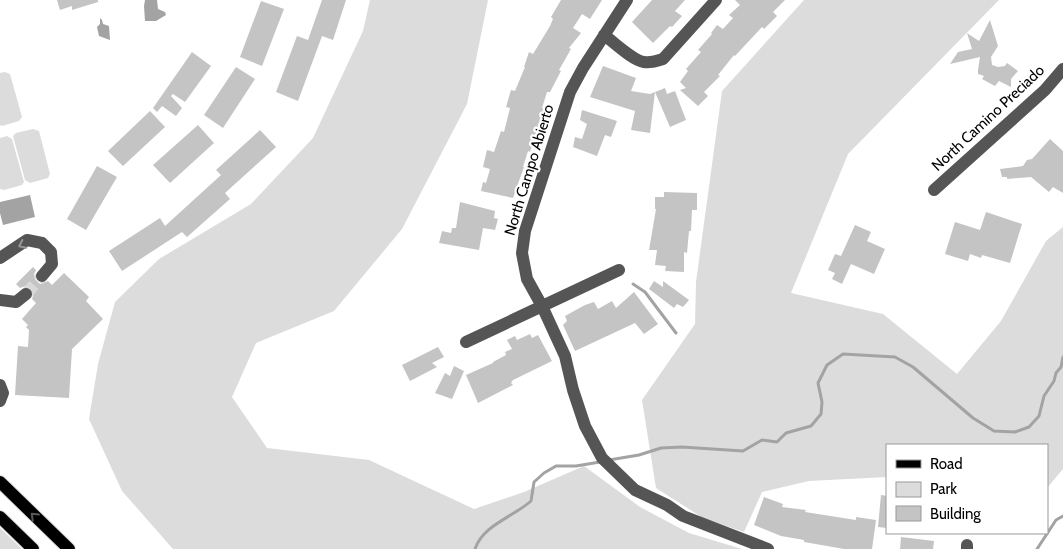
<svg xmlns="http://www.w3.org/2000/svg" width="1063" height="549" font-family="Cabin,sans-serif">
	<style>
		.green { fill: #dcdcdc }
		.water { fill: #a3a3a3 }
		.lines { fill: none; stroke-linecap: round; stroke-linejoin: round }
		.stream { stroke: #a3a3a3; stroke-width: 3 }
		.building { fill: #c4c4c4 }
		.minor-tunnel { stroke: #d9d9d9; stroke-width: 12; stroke-dasharray: 12 6; stroke-linecap: butt }
		.major-casing { stroke: #dbdbdb; stroke-width: 14 }
		.minor { stroke: #555; stroke-width: 12 }
		.major { stroke: #000; stroke-width: 12 }
		.oneway { stroke: #999 }
		.oneway2 { stroke: #595959 }
		.labels { text-anchor: middle; dominant-baseline: central; stroke-width: 4.5; stroke-linejoin: round; paint-order: stroke }
		.street-label { font-size: 15px; fill: #000; stroke: #fff }
	</style>
	<rect width="100%" height="100%" fill="#fff"/>
	<path class="green" d="M 370,0 L 488,0 L 467,104 L 402,229 L 334,311 L 256,343 L 232,397 L 267,448 L 369,460 L 474,509 L 524,492 L 584,466 L 640,507 L 689,533 L 742,549 L 173,549 L 122,491 L 89,419 L 98,364 L 115,302 L 159,259 L 251,204 L 313,138 L 363,31 Z
		M 804,0 L 999,0 L 848,154 L 791,293 L 883,314 L 957,374 L 1001,321 L 1046,241 L 1063,227 L 1063,469 L 1047,488 L 1047,445 L 887,445 L 887,477 L 809,481 L 762,492 L 744,532 L 703,518 L 656,488 L 642,400 L 695,324 L 696,282 L 722,91 Z
		M 5,72 L 10,74 L 22,117 L 19,121 L 2,126 L 0,125 L 0,73 Z
		M 33,129 L 39,131 L 50,174 L 48,178 L 30,183 L 25,180 L 13,136 L 16,133 Z
		M 7,136 L 12,139 L 24,182 L 22,185 L 4,190 L 0,189 L 0,138 Z
		M 0,528 L 22,549 L 0,549 Z"/>
	<path class="water" d="M 145,0 L 157,0 L 158,9 L 165,12 L 166,15 L 156,21 L 145,21 L 144,6 Z
		M 100,18 L 102,20 L 103,24 L 109,26 L 110,40 L 99,36 L 97,27 L 100,24 Z
		M 30,195 L 35,217 L 3,225 L 0,213 L 0,202 Z"/>
	<g class="lines">
		<path class="stream" d="M 633,284 L 645,292 L 676,333
			M 609,460 L 639,455 L 661,448 L 682,447 L 743,451 L 762,440 L 777,442 L 786,433 L 811,426 L 821,414 L 822,402 L 818,383 L 827,365 L 843,354 L 895,357 L 913,367 L 973,418 L 994,431 L 1015,432 L 1029,427 L 1039,416 L 1044,396 L 1054,381 L 1056,373 L 1061,367 L 1063,357
			M 475,549 C 483,525 513,517 531,501 L 534,482 L 544,473 L 556,466 L 576,466 L 600,462
			M 1037,549 L 1056,520 L 1063,516"/>
	</g>
	<path class="building" d="M 57,0 L 98,0 L 98,2 L 72,10 L 72,6 L 60,10 Z
		M 322,0 L 346,0 L 333,40 L 322,36 L 298,101 L 276,92 L 297,36 L 308,40 Z
		M 561,0 L 602,0 L 590,19 L 582,14 L 573,28 L 581,33 L 569,48 L 571,49 L 559,70 L 561,71 L 550,92 L 547,92 L 542,108 L 544,109 L 543,118 L 541,118 L 530,152 L 528,151 L 523,167 L 524,167 L 513,198 L 481,191 L 483,182 L 486,183 L 490,169 L 483,167 L 487,150 L 494,152 L 501,131 L 504,132 L 510,108 L 506,107 L 511,90 L 515,91 L 525,67 L 524,67 L 529,52 L 533,54 L 550,26 L 553,19 L 551,17 Z
		M 652,0 L 685,0 L 675,11 L 682,16 L 672,27 L 670,26 L 653,43 L 632,22 Z
		M 735,0 L 785,0 L 773,12 L 777,16 L 764,29 L 762,27 L 735,56 L 734,55 L 718,75 L 720,76 L 704,92 L 708,96 L 698,106 L 680,90 L 686,88 L 680,82 L 688,71 L 686,69 L 701,52 L 698,50 L 712,34 L 711,33 L 717,25 L 723,29 L 733,18 L 729,15 L 740,5 Z
		M 261,1 L 284,9 L 262,66 L 240,57 Z
		M 990,20 L 998,46 L 991,57 L 992,65 L 998,67 L 1005,66 L 1007,63 L 1018,71 L 1011,79 L 1011,87 L 999,81 L 995,86 L 982,79 L 984,76 L 978,74 L 978,70 L 980,57 L 950,64 L 958,52 L 972,49 L 967,33 L 979,41 Z
		M 192,52 L 211,66 L 185,102 L 173,94 L 171,96 L 182,108 L 176,116 L 162,106 L 157,112 L 153,108 Z
		M 603,66 L 636,78 L 631,91 L 650,94 L 665,88 L 667,94 L 675,91 L 686,120 L 670,127 L 655,92 L 650,133 L 631,130 L 635,111 L 590,97 Z
		M 236,67 L 255,79 L 223,128 L 204,115 Z
		M 582,110 L 617,121 L 611,137 L 605,135 L 597,156 L 573,147 L 575,137 L 582,139 L 587,124 L 580,120 Z
		M 150,111 L 165,127 L 123,166 L 108,151 Z
		M 198,125 L 214,143 L 170,183 L 153,165 Z
		M 260,130 L 276,147 L 225,193 L 230,199 L 187,237 L 182,232 L 122,271 L 109,251 L 160,218 L 165,226 L 221,175 L 216,170 Z
		M 1050,139 L 1063,151 L 1063,193 L 1053,187 L 1049,192 L 1031,177 L 1007,179 L 1007,177 L 1002,177 L 1000,169 L 1023,166 L 1027,160 L 1032,159 Z
		M 97,166 L 117,177 L 86,230 L 67,219 Z
		M 664,192 L 697,193 L 697,210 L 692,210 L 691,231 L 689,231 L 687,253 L 684,252 L 684,272 L 665,271 L 666,266 L 655,265 L 657,250 L 649,250 L 656,209 L 655,209 L 655,197 L 664,197 Z
		M 460,202 L 495,211 L 494,218 L 498,219 L 495,230 L 483,228 L 479,250 L 439,243 L 442,231 L 451,233 L 452,228 L 456,228 Z
		M 986,212 L 1022,224 L 1010,263 L 982,255 L 981,258 L 970,254 L 968,261 L 945,254 L 955,222 L 980,230 Z
		M 855,225 L 871,232 L 867,241 L 885,249 L 874,274 L 851,264 L 842,284 L 832,279 L 835,273 L 828,270 L 835,254 L 841,256 Z
		M 33,267 L 36,270 L 34,274 L 35,279 L 40,284 L 48,281 L 52,285 L 64,273 L 89,297 L 86,301 L 103,319 L 72,349 L 69,398 L 15,395 L 18,346 L 28,347 L 29,330 L 26,327 L 28,325 L 22,319 L 36,303 L 32,299 L 34,293 L 32,289 L 25,286 L 20,288 L 16,284 Z
		M 654,281 L 663,287 L 663,281 L 689,300 L 683,307 L 677,304 L 674,308 L 649,289 Z
		M 634,292 L 658,324 L 644,334 L 635,323 L 575,351 L 563,325 L 567,321 L 565,316 L 585,305 L 594,302 L 598,309 L 612,301 L 616,308 Z
		M 530,334 L 532,338 L 538,335 L 552,361 L 513,380 L 511,383 L 513,385 L 478,403 L 466,375 L 493,363 L 493,362 L 506,355 L 505,352 L 512,349 L 507,340 L 515,336 L 517,340 Z
		M 438,347 L 444,357 L 432,363 L 437,367 L 410,381 L 402,365 Z
		M 454,366 L 464,371 L 452,399 L 435,393 L 445,373 L 450,376 Z
		M 881,495 L 887,496 L 887,528 L 878,527 Z
		M 764,497 L 783,504 L 782,507 L 806,510 L 805,512 L 856,520 L 856,517 L 876,520 L 872,549 L 844,549 L 827,546 L 804,542 L 804,540 L 781,536 L 754,525 Z
		M 901,537 L 934,541 L 933,549 L 900,549 Z"/>
	<g class="lines">
		<path class="minor-tunnel" d="M 26,294 L 42,276"/>
		<g class="major-casing">
			<path id="major" d="M 0,482 L 69,549
				M 0,517 L 33,549"/>
		</g>
		<path class="minor" d="M 627,0 L 583,68 L 570,92 L 525,231 L 522,253 L 527,279 L 542,306 L 565,356 L 573,390 L 585,426 L 602,458 L 635,490 L 667,505 L 683,516 L 768,549
			M 604,35 C 614,42 632,60 644,62 C 650,63 657,61 663,59 L 716,0
			M 934,190 L 1045,90 L 1063,69
			M 0,258 L 27,240 L 42,243 L 51,252 L 52,264 L 42,276
			M 0,300 L 16,302 L 26,294
			M 466,342 L 619,270
			M 0,385 L 3,393 L 0,401
			M 967,549 L 967,545"/>
		<use href="#major" class="major"/>
	</g>
	<defs><path id="oneway-chevron" d="M-2-3.5L2.5 0L-2 3.5" fill="none" stroke-width="1.6" stroke-linecap="round" stroke-linejoin="round" transform="scale(1.25)"/></defs>
	<use class="oneway" href="#oneway-chevron" transform="translate(22 245) rotate(154)"/>
	<use class="oneway2" href="#oneway-chevron" transform="translate(34 516) rotate(-136)"/>
	<g class="labels">
		<g class="street-label">
			<text transform="translate(988 118) rotate(-43)">North Camino Preciado</text>
			<text transform="translate(529 170) rotate(-73)">North Campo Abierto</text>
		</g>
	</g>
	<rect x="886" y="444" width="162" height="90" fill="#ffffff" stroke="#999999"/>
	<rect x="896" y="460" width="25" height="8" fill="#000000" stroke="#999999"/>
	<text x="930" y="469" font-size="15" fill="#000000">Road</text>
	<rect x="896" y="482" width="25" height="15" fill="#dcdcdc" stroke="#999999"/>
	<text x="930" y="494" font-size="15" fill="#000000">Park</text>
	<rect x="896" y="506" width="25" height="15" fill="#c4c4c4" stroke="#999999"/>
	<text x="930" y="519" font-size="15" fill="#000000">Building</text>
</svg>
